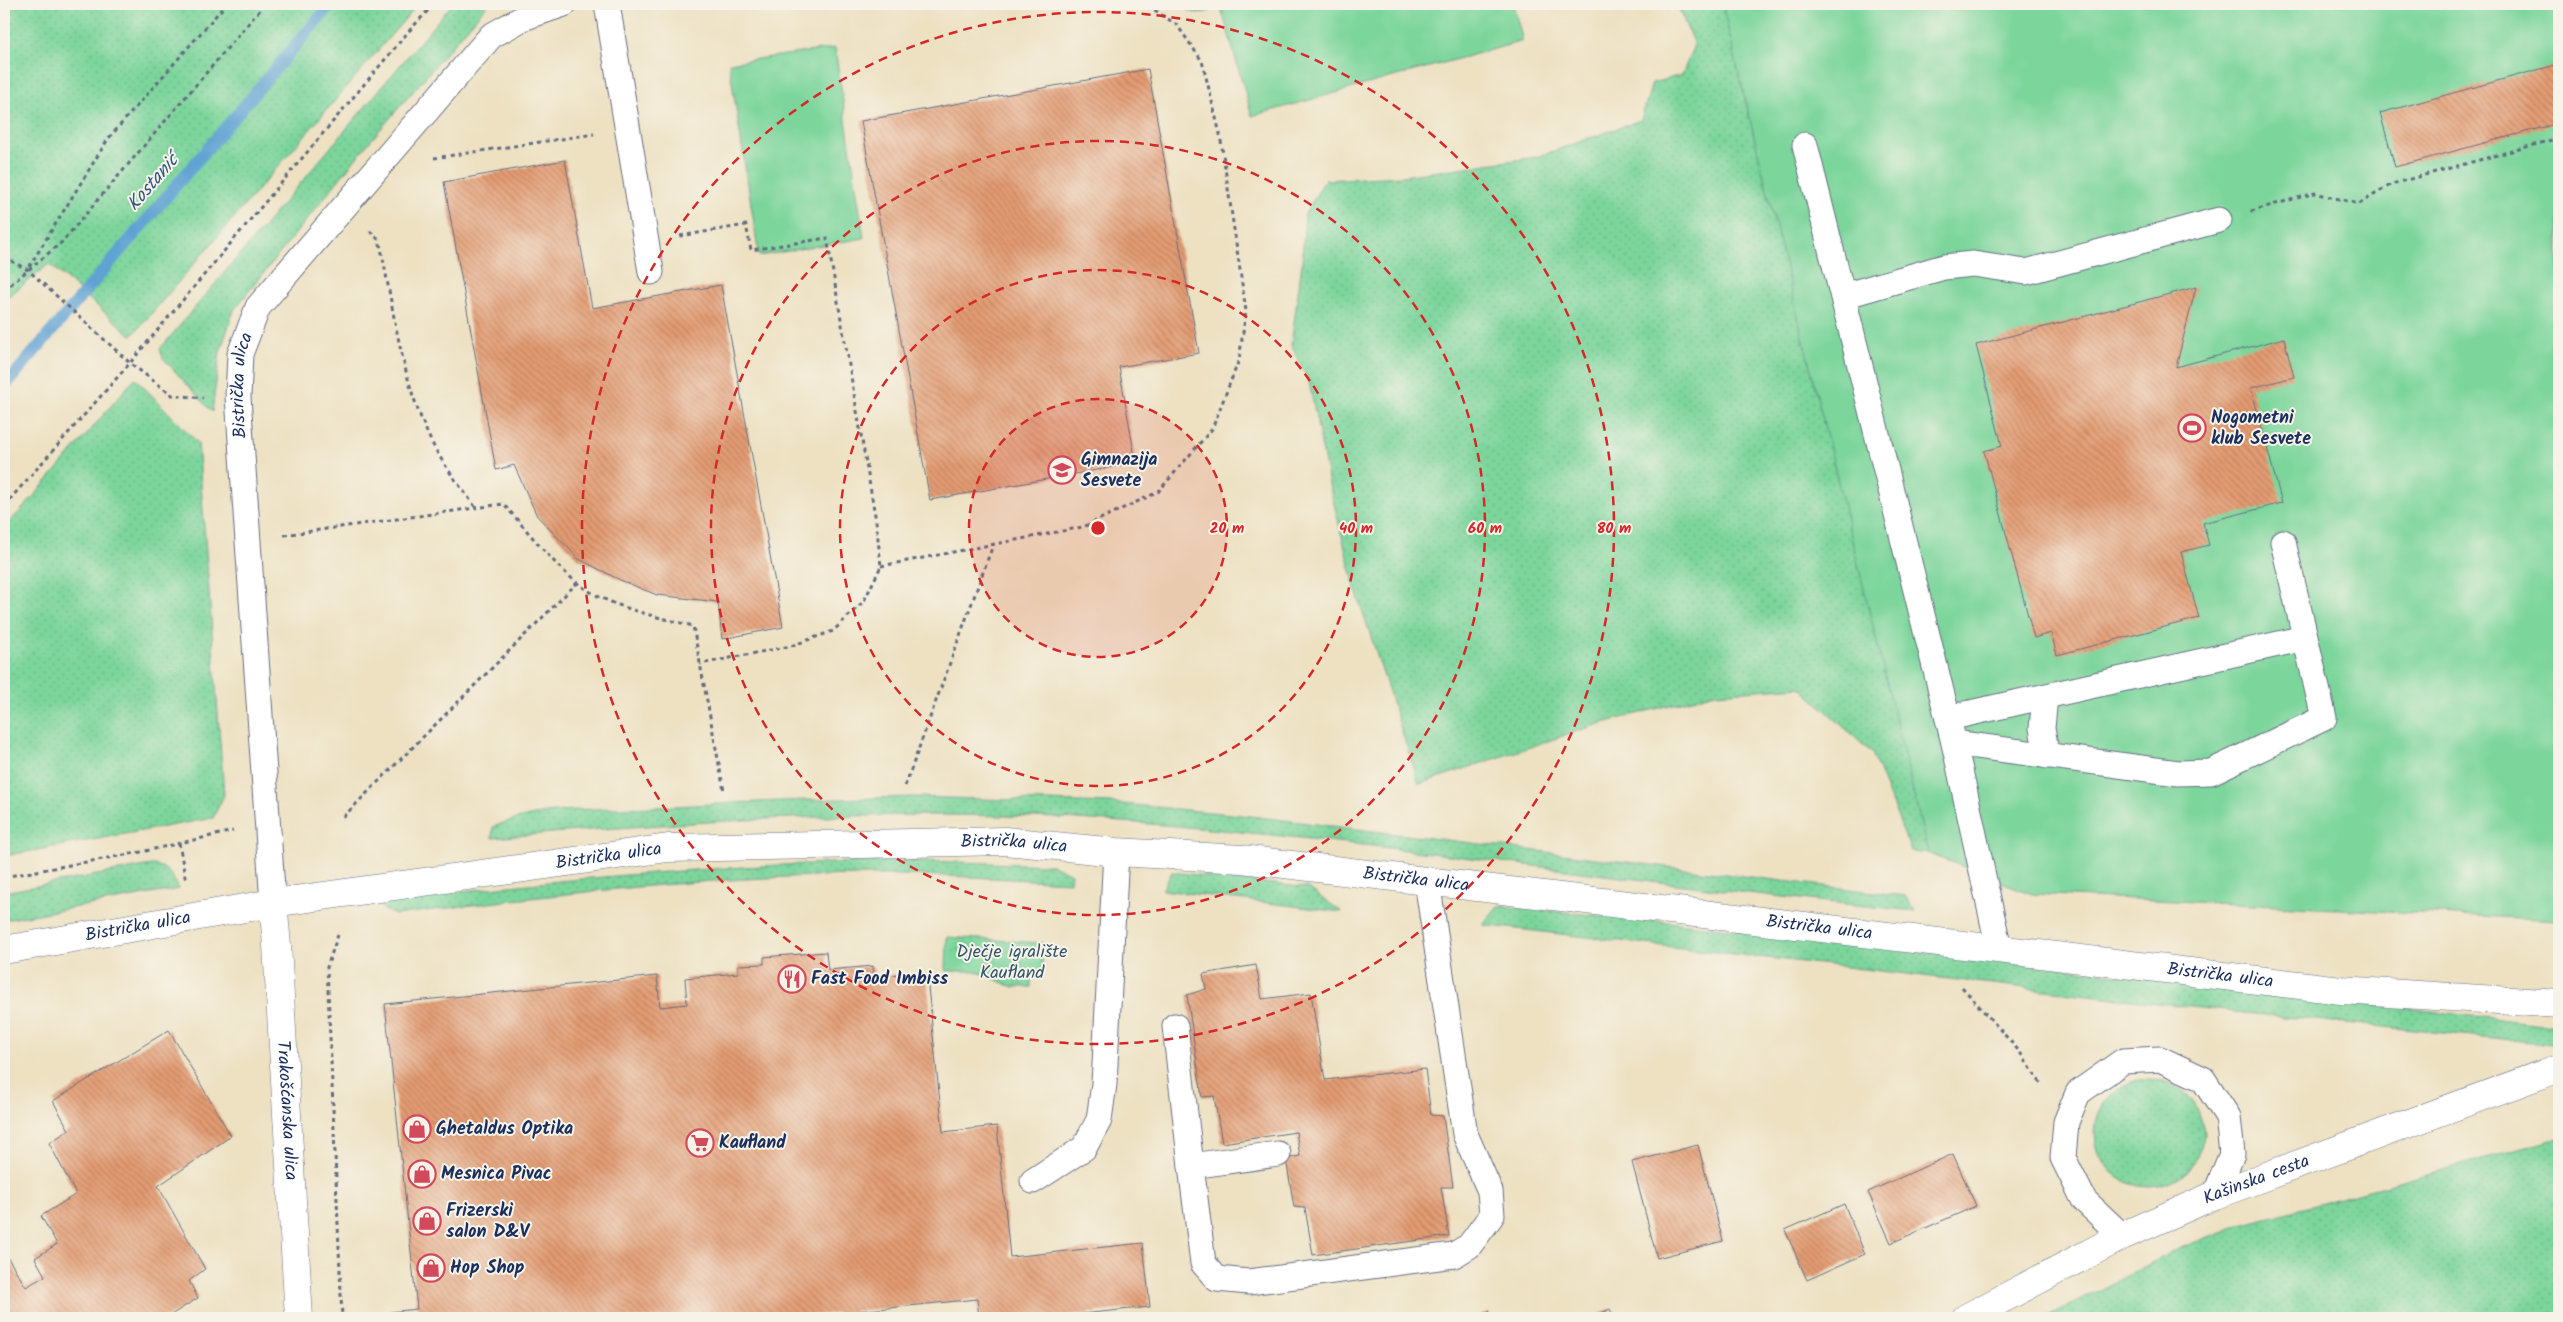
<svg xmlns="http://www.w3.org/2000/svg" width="2563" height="1322" font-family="Kalam,sans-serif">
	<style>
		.grass { fill: url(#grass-dots); stroke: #4c827c }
		.park { fill: url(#park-crowns); stroke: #4c827c }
		.pitch { fill: #7cd59b; stroke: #4c827c }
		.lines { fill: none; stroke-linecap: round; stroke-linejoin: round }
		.stream { stroke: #5fa2d3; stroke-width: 12 }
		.building { fill: url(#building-back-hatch) }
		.service-casing { stroke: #646d81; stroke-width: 27 }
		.minor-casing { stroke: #646d81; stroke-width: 29 }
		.tertiary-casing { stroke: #646d81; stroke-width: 29 }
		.secondary-casing { stroke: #646d81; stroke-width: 29 }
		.path { stroke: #646d81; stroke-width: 3; stroke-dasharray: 4 4; stroke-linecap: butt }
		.service { stroke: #fff; stroke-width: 25 }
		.minor { stroke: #fff; stroke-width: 28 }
		.tertiary { stroke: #fff; stroke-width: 28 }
		.secondary { stroke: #fff; stroke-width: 28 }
		.ring { fill: none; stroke: #d62828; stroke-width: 2.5; stroke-dasharray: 9 6 }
		.labels { text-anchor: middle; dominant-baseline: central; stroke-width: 4; stroke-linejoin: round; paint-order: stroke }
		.street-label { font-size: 18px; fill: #1b2f5e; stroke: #f7f3e8 }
		.poi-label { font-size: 18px; font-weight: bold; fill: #1b2f5e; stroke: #f7f3e8; text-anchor: start }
		.park-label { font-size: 18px; fill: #33586d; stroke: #f7f3e8 }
		.water-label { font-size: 19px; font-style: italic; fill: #335787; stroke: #f7f3e8 }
		.centre { fill: #d62828; stroke: #f7f3e8; stroke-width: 2.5 }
		.ring-label { font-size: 15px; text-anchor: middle; font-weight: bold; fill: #d62828; stroke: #f7f3e8; stroke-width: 4; stroke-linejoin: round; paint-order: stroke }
	</style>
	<defs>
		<pattern id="grass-dots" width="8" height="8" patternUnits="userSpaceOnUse" patternTransform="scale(1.25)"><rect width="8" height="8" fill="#7cd59b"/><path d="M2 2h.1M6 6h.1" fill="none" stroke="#6bb788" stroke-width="1.8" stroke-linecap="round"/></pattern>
		<pattern id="park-crowns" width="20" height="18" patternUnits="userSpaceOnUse" patternTransform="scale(1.25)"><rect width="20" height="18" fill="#7cd59b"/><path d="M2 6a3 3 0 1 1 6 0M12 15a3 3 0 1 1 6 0" fill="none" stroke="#6bb788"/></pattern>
		<pattern id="building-back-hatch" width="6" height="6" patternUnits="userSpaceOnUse" patternTransform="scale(1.25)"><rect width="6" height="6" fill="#e49c72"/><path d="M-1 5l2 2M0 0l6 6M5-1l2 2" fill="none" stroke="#b88061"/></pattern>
	</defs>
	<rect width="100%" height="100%" fill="#f7f3e8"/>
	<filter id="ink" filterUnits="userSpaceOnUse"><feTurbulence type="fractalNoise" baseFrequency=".02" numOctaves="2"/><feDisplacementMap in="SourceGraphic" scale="10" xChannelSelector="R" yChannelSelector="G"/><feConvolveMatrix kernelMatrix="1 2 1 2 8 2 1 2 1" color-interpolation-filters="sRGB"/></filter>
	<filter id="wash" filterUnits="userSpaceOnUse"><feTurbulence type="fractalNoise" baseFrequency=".0096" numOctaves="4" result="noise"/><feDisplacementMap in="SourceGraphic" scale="20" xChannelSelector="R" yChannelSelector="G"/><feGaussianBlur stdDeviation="1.12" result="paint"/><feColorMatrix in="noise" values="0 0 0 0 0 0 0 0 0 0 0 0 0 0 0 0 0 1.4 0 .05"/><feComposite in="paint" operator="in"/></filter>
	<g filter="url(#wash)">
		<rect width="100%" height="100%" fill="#ede1c2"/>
		<path class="grass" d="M 4,4 L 418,4 L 132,336 L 49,264 L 4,300 Z
			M 452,4 L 488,4 L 366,146 L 234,310 L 220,352 L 212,412 L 163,358 L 160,349 Z
			M 1174,4 L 1208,4 L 1210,11 L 1198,14 Z
			M 1677,4 L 1725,4 L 1950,862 L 1928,853 L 1911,851 L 1872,753 L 1800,687 L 1715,693 L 1599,724 L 1419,784 L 1355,588 L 1329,484 L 1309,382 L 1291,345 L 1302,263 L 1305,214 L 1325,180 L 1403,176 L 1537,157 L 1641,120 L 1652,83 L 1682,75 L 1694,45 Z
			M 135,378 L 198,443 L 224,795 L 213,818 L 4,856 L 4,527 L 27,504 Z
			M 914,797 L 1112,803 L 1242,815 L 1906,896 L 1915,911 C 1629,884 1345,833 1058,818 C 869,809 680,822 492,838 L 493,827 C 540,807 603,809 655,807 C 741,802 827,799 914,797 Z
			M 923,861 L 1053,865 L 1071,874 L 1070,882 C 1003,879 936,874 870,875 C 711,876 553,894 395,915 L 383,909 L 380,901 C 561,878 741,863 923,861 Z
			M 151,865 C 166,865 173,876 179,889 L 4,920 L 4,892 Z
			M 1172,872 L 1308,888 L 1342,912 L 1162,890 Z
			M 1498,906 L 1678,923 L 2559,1026 L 2559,1048 L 2552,1044 L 2235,1012 L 1482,925 Z
			M2095 1133a54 54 0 1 1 108 0a54 54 0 1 1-108 0Z
			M 2559,1138 L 2559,1318 L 2046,1318 L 2180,1248 L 2234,1227 Z"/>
		<path class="park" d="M 947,937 L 1043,943 L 1042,975 L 1031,975 L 1031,987 L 1013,987 L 975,971 L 946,971 Z"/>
		<path class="pitch" d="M 1220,4 L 1513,4 L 1523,41 L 1252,116 Z
			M 1722,4 L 2559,4 L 2559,920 L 2032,894 L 1928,853 Z
			M 835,48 L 864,238 L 759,256 L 729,63 Z"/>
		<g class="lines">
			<path class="stream" d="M 4,387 L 331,4"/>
		</g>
		<g id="blocks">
			<path class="building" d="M 2559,64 L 2559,123 L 2395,167 L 2380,113 Z
				M 1148,69 L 1199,353 L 1119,367 L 1136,463 L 930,500 L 861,121 Z
				M 565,160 L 592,308 L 721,285 L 783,627 L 722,639 L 718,602 L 657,595 L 620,580 L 579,559 L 537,516 L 514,465 L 496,470 L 444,182 Z
				M 2196,287 L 2176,367 L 2284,338 L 2294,377 L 2251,388 L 2282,503 L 2203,523 L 2209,545 L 2181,552 L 2199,618 L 2057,655 L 2051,633 L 2034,638 L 1984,451 L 2002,446 L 1976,345 Z
				M 826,952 L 828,970 L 873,966 L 874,977 L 899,974 L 900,980 L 927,977 L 943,1132 L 997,1126 L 1010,1257 L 1143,1243 L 1150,1307 L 1042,1318 L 979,1318 L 977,1299 L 789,1318 L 391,1318 L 390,1312 L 417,1309 L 385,1004 L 657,976 L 660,1007 L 687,1004 L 685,978 L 738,973 L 738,965 L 764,964 L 764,957 Z
				M 1256,965 L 1262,999 L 1311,993 L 1325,1080 L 1425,1069 L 1431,1115 L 1443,1116 L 1453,1187 L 1441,1187 L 1449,1236 L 1313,1255 L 1305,1208 L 1294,1207 L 1286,1159 L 1300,1156 L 1296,1132 L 1222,1143 L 1214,1096 L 1202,1097 L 1187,995 L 1206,989 L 1203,974 Z
				M 169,1030 L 231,1136 L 158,1186 L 205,1269 L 189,1281 L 198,1298 L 166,1318 L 4,1318 L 4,1261 L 8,1258 L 26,1287 L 45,1276 L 35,1258 L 57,1244 L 41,1216 L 76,1194 L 49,1143 L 69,1130 L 53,1101 Z
				M 1698,1145 L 1723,1241 L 1657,1258 L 1632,1162 Z
				M 1953,1154 L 1976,1206 L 1891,1243 L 1868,1192 Z
				M 1844,1204 L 1865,1254 L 1807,1280 L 1785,1230 Z
				M 1610,1309 L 1614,1318 L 1590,1318 Z
				M 1489,1311 L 1492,1318 L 1474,1318 Z"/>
		</g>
	</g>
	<g filter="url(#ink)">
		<use href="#blocks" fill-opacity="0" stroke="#646d81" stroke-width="1"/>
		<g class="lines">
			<g class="service-casing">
				<g id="service">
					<path d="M 607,4 L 651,272"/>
					<path d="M 1805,145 L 1954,743 L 1999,949"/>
					<path d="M 1843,296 L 1944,267 L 1973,264 L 2026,272 L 2219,220"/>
					<path d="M 2045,697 L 2042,728 L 2047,756"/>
					<path d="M 1948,718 L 2305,638"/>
					<path d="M 1954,743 L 2178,773 L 2211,772 L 2324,718 L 2283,542"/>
					<path id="s1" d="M 273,903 L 238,397 L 240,354 L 258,307 L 491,36 L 523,18 L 564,4"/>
					<path d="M 1175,1026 L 1191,1166"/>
					<path d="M 1278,1154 L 1191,1166 L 1203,1263 L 1217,1279 L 1249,1282 L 1454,1255 L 1469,1246 L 1492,1215 L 1490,1191 L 1465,1134 L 1427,881"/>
					<path d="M 1033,1181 L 1084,1148 L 1099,1120 L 1104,1084 L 1116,852"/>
					<path d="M 2122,1236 L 2084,1200 L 2063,1158 L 2066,1122 L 2078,1093 L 2123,1061 L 2160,1059 L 2203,1079 L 2228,1117 L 2232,1154 L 2215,1195"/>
				</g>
			</g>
			<g class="minor-casing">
				<g id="minor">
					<path id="s2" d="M 1966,1318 L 2122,1236 L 2215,1195 L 2559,1068"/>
				</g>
			</g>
			<g class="tertiary-casing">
				<g id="tertiary">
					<path id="s3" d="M 273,903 L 277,945 L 299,1318"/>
				</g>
			</g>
			<g class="secondary-casing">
				<g id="secondary">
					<path id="s4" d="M 4,950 L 273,903 L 668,848 L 1005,841 L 1116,852 L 1242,859 L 2341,990 L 2559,1004"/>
				</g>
			</g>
			<path class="path" d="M 434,158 L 594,134
				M 2251,211 L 2315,193 L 2359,204 L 2392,184 L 2559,138
				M 370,231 L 379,240 L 381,248 C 393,308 401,373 426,430 C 438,459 458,483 476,508
				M 680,236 L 746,225 L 751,250 L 827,238 L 876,521 L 881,566 L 864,601 L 833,631 L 791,646 L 700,664
				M 4,257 L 28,270 L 130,363 L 172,395 L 203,398
				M 29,267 L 108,139 L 226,4
				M 4,290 L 62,242 L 265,4
				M 4,506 L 130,363 L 409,31 L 434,4
				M 284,535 L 503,504 C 527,529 548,559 576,582 C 605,606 657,617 693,626 L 724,791
				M 881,566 L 1083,527 L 1158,492 L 1212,429 L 1239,360 L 1246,311 L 1220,134 L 1202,61 L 1177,25 L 1150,7 L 1134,4
				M 905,786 L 993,545
				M 343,817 L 577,583
				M 179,843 L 186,882
				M 4,877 L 141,852 L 233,831
				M 338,935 L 327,967 L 342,1318
				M 1962,987 L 2019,1051 L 2042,1085"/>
			<use href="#service" class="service"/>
			<use href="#minor" class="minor"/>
			<use href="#tertiary" class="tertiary"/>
			<use href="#secondary" class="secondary"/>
		</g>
	</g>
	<circle cx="1098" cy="528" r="129" fill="#d62828" fill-opacity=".12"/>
	<g class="ring">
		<circle cx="1098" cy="528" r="129"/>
		<circle cx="1098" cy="528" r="258"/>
		<circle cx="1098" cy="528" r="387"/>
		<circle cx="1098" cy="528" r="516"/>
	</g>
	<defs>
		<g id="stadium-ring" transform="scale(1.4375)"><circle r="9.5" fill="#f7f3e8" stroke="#d1495b" stroke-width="1.5"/><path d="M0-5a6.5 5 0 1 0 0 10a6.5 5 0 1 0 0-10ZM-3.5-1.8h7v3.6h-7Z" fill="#d1495b"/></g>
		<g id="school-ring" transform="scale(1.4375)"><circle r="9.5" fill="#f7f3e8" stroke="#d1495b" stroke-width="1.5"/><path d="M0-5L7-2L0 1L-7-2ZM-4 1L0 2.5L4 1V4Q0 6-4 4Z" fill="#d1495b"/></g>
		<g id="restaurant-ring" transform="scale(1.4375)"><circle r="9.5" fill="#f7f3e8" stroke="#d1495b" stroke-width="1.5"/><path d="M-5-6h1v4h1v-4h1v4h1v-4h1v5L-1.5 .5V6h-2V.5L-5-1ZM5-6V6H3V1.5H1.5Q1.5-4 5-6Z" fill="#d1495b"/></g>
		<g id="shop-ring" transform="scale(1.4375)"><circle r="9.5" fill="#f7f3e8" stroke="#d1495b" stroke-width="1.5"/><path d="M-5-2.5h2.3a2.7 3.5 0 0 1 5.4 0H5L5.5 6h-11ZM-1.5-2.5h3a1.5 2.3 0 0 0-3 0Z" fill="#d1495b"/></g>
		<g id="supermarket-ring" transform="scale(1.4375)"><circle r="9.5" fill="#f7f3e8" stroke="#d1495b" stroke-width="1.5"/><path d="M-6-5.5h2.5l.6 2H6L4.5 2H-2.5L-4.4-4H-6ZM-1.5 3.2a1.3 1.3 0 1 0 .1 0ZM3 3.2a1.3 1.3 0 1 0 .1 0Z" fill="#d1495b"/></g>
	</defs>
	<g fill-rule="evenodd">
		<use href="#stadium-ring" x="2192" y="428"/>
		<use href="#school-ring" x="1062" y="470"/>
		<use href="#restaurant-ring" x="792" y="979"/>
		<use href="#shop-ring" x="417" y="1129"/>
		<use href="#supermarket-ring" x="700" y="1143"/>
		<use href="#shop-ring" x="422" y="1174"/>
		<use href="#shop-ring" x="427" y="1221"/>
		<use href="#shop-ring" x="431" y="1268"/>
	</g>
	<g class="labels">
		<g class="street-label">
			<text stroke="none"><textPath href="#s1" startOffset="519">Bistrička ulica</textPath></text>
			<text stroke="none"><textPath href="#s4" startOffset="1018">Bistrička ulica</textPath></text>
			<text stroke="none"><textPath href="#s4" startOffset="612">Bistrička ulica</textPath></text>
			<text stroke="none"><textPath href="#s4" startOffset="1422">Bistrička ulica</textPath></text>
			<text stroke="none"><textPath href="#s4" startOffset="136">Bistrička ulica</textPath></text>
			<text stroke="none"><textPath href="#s4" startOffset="1828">Bistrička ulica</textPath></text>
			<text stroke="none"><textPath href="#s4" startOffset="2232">Bistrička ulica</textPath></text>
			<text stroke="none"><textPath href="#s3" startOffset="208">Trakošćanska ulica</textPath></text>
			<text stroke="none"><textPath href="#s2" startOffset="322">Kašinska cesta</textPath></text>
		</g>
		<g class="poi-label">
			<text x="2211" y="418">Nogometni<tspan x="2211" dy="21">klub Sesvete</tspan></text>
			<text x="1081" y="460">Gimnazija<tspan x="1081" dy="21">Sesvete</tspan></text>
			<text x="811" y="979">Fast Food Imbiss</text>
			<text x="436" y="1129">Ghetaldus Optika</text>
			<text x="719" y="1143">Kaufland</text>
			<text x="441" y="1174">Mesnica Pivac</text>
			<text x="446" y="1211">Frizerski<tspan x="446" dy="21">salon D&amp;V</tspan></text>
			<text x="450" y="1268">Hop Shop</text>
		</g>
		<g class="park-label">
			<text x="1012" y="952">Dječje igralište<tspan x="1012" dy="21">Kaufland</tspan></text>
		</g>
		<g class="water-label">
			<text transform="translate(153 183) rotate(-49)">Kostanić</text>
		</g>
	</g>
	<circle cx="1098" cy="528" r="8" class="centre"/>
	<g class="ring-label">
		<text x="1227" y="533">20 m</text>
		<text x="1356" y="533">40 m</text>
		<text x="1485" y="533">60 m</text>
		<text x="1614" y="533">80 m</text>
	</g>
	<rect width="2563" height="1322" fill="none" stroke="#f7f3e8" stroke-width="20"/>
</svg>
